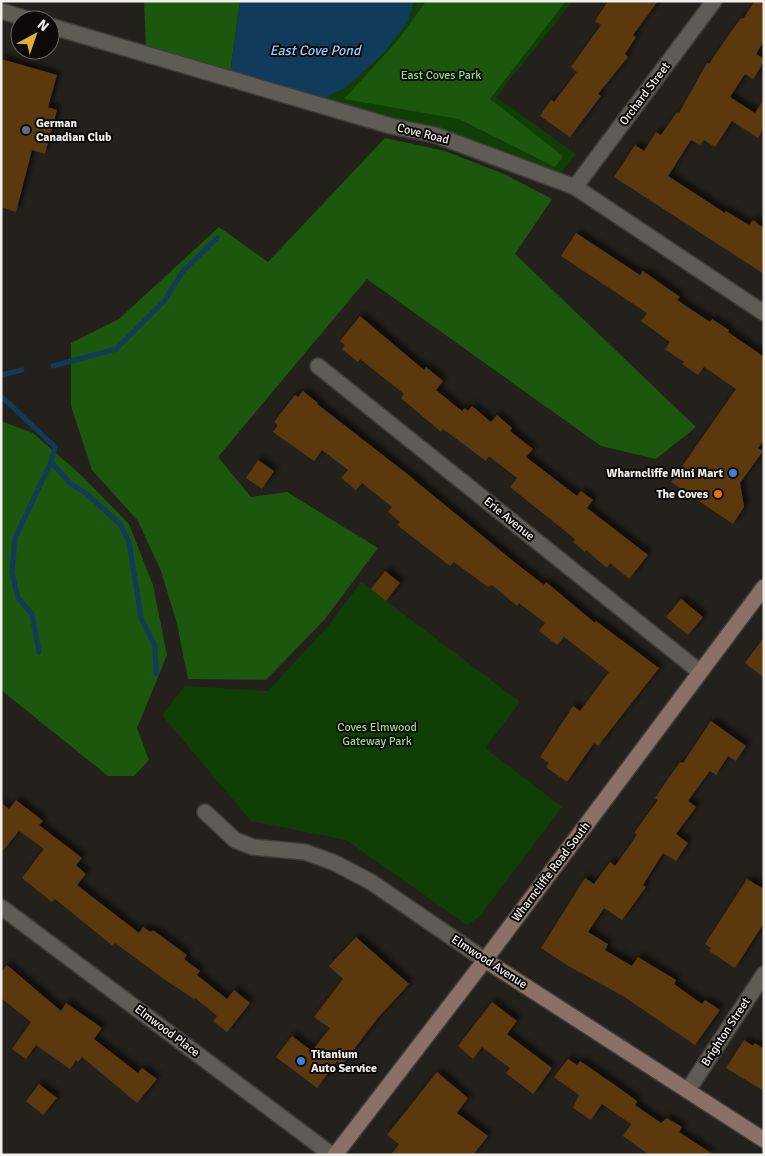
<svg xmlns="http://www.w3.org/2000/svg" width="765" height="1156" font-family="Signika,sans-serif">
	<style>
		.green { fill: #0f3f04 }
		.forest { fill: #1b570c }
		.water { fill: #103b5b }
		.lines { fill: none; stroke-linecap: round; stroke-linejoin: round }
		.stream { stroke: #103b5b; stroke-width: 5 }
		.building { fill: #5b3811; filter: url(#shadow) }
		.street-casing { stroke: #3f3d39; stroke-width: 18 }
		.secondary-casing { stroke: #3f3d39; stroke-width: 18 }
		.street { stroke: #5f5b55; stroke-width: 15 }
		.secondary { stroke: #8a7067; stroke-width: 15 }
		.service-dot { fill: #5c6f8a; stroke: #0c0a08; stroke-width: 2 }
		.shop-dot { fill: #3f7fe0; stroke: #0c0a08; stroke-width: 2 }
		.food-dot { fill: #e8710a; stroke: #0c0a08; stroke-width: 2 }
		.labels { text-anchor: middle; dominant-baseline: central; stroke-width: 4; stroke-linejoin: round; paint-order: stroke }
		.park-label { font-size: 12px; fill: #8edd7d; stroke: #0c0a08 }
		.street-label { font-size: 12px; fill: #f2f0ed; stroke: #0c0a08 }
		.poi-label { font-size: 12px; font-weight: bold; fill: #f2f0ed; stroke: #0c0a08; text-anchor: start }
		.water-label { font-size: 14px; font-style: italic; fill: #91cbfb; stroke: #0c0a08 }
	</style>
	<defs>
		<filter id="shadow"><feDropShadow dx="4.5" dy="-4.5" stdDeviation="2.5" flood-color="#0009"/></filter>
	</defs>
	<rect width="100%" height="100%" fill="#24211c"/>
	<path class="green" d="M 414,1 L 573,1 L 496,97 L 576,154 L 561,173 L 318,101 L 345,88 L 408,22 Z
		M 361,582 L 520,702 L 485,748 L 562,807 L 479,917 L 467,925 L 346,840 L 251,821 L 162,715 L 185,686 L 268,691 L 328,626 Z"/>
	<path class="forest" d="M 144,1 L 240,1 L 230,74 L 146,47 Z
		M 426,1 L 566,1 L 490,99 L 563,156 L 555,167 L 459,119 L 344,99 L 398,40 Z
		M 385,138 L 445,151 L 504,174 L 552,199 L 515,254 L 696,427 L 656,459 L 601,446 L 367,279 L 218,457 L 251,497 L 287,492 L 378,548 L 325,619 L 266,680 L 188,679 L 177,624 L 161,571 L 138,521 L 92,470 L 71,406 L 71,343 L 119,319 L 219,227 L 268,262 Z
		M 1,421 L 33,433 L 82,476 L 129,524 L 153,585 L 167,655 L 137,728 L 149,760 L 134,776 L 108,776 L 1,690 Z"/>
	<path class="water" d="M 240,1 L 414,1 L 408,22 L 384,53 L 345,88 L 318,101 L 230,74 Z"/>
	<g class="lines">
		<path class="stream" d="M 53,366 L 116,349 L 164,301 L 183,271 L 217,238
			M 1,375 L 22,370
			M 1,396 L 55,447 L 51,462 L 71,484 L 87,494 L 120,524 L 129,542 L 141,618 L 155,646 L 156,674
			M 39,652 L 32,614 L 18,598 L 12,573 L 15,538 L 51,462"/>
	</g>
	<path class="building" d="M 608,1 L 658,1 L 633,35 L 636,37 L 625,54 L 628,57 L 598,94 L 601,96 L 570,137 L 540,116 L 551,100 L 554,102 L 577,72 L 571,67 L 601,25 L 595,21 Z
		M 755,1 L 764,1 L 764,41 L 756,54 L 764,59 L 764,62 L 753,79 L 745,74 L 730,97 L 755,113 L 764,99 L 764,128 L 758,138 L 732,121 L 715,147 L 704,140 L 700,145 L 691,140 L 668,176 L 725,213 L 726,211 L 749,225 L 753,220 L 764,228 L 764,274 L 614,177 L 635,145 L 644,151 L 656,132 L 661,135 L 677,112 L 679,113 L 707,63 L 709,64 L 728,36 L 741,18 L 743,19 Z
		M 1,59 L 57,75 L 48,107 L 57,110 L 45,154 L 32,150 L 16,212 L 1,207 Z
		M 576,233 L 640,275 L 643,271 L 680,297 L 677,300 L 710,322 L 712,319 L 729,330 L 728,332 L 764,357 L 764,440 L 758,448 L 763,451 L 740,483 L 744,507 L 733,524 L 671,482 L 736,389 L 704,367 L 698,375 L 682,364 L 684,362 L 665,349 L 670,342 L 641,321 L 647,313 L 561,256 Z
		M 360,316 L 424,370 L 426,367 L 443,381 L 436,390 L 462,411 L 465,408 L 468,411 L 472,406 L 491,422 L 497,415 L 512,428 L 510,431 L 533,449 L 526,457 L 577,496 L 581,491 L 593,500 L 587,508 L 648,555 L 629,579 L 610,563 L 607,568 L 586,550 L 585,552 L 573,542 L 575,539 L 510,487 L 517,478 L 489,456 L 486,461 L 443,429 L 441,432 L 401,398 L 404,394 L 360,359 L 358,362 L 342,349 L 345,345 L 340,341 Z
		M 303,391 L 318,403 L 317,404 L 406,473 L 513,561 L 544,585 L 546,582 L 595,623 L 596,621 L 659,668 L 598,746 L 594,743 L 567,782 L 546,767 L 549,763 L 540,757 L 573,706 L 580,711 L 609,672 L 564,637 L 557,645 L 539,631 L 545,623 L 519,603 L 517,606 L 492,585 L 488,587 L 454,562 L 450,566 L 397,525 L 400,522 L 388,512 L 392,507 L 362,483 L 356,490 L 341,478 L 348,470 L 322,450 L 314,461 L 273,432 L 278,425 L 274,422 L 295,395 L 298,397 Z
		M 258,460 L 274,471 L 262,489 L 246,478 Z
		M 385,571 L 400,583 L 386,601 L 371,589 Z
		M 681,599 L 703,617 L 688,635 L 666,617 Z
		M 764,637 L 764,678 L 745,663 Z
		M 711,721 L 746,746 L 736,761 L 728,756 L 716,775 L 710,771 L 688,801 L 696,807 L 676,834 L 688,843 L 676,861 L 663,853 L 643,885 L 646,887 L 622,920 L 604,908 L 588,932 L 608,944 L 605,950 L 632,966 L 638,957 L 676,980 L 674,984 L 702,1004 L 705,1000 L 720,1010 L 695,1045 L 623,996 L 565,964 L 541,948 L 585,878 L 594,884 L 610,862 L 615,866 L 637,835 L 634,833 L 658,800 L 655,798 L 670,776 L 680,762 L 683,763 Z
		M 16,800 L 43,821 L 39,825 L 82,858 L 76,865 L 86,874 L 77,885 L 139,933 L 143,927 L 151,932 L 153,930 L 187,955 L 184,959 L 200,971 L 197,975 L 227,999 L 234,990 L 250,1003 L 227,1032 L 213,1021 L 217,1016 L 195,998 L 194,999 L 161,977 L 115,943 L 113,946 L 55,899 L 52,902 L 22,878 L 44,849 L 19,831 L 1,853 L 1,803 L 9,809 Z
		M 747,879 L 764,889 L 764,923 L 735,968 L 709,951 L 711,948 L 705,944 Z
		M 356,937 L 409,984 L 377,1019 L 342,1065 L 337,1061 L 317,1088 L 276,1057 L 292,1036 L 312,1051 L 330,1028 L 314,1017 L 343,979 L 329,966 Z
		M 7,965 L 61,1011 L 66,1003 L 102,1028 L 94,1039 L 138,1073 L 142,1068 L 157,1079 L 137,1103 L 82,1057 L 78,1062 L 76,1060 L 70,1069 L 36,1045 L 26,1059 L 12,1049 L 31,1022 L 1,998 L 1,972 Z
		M 492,1002 L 517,1021 L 507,1034 L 552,1068 L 533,1094 L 506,1073 L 510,1068 L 482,1047 L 473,1059 L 458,1046 Z
		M 744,1040 L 753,1046 L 755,1043 L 764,1049 L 764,1091 L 726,1068 Z
		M 568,1059 L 577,1065 L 580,1061 L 615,1085 L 637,1101 L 635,1105 L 661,1123 L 667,1118 L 682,1127 L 679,1132 L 714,1155 L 649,1155 L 623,1136 L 631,1124 L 602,1104 L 591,1120 L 573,1108 L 579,1095 L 554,1077 Z
		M 437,1072 L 468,1098 L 457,1113 L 488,1136 L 473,1155 L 391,1155 L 399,1144 L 387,1135 Z
		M 39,1084 L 57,1098 L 43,1115 L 26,1101 Z"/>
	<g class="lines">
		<g class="street-casing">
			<path id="street" d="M 1,11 L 31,20
				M 50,26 L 391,126 L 435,135 L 575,187 L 764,313
				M 575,187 L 714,1
				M 318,366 L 700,672
				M 205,812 L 235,840 L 253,847 L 305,852 L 335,863 L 371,882 L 485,960
				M 1,907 L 332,1155
				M 688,1090 L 764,974"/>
		</g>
		<g class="secondary-casing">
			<path id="secondary" d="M 485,960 L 764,1140
				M 335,1155 L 485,960 L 764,587"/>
		</g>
		<use href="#street" class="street"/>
		<use href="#secondary" class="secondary"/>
	</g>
	<circle class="service-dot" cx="26" cy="130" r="5"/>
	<g class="shop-dot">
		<circle cx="733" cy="473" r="5"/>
		<circle cx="301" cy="1061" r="5"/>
	</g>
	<circle class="food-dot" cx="718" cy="494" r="5"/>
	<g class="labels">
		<g class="park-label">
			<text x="441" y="75">East Coves Park</text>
			<text x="377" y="727">Coves Elmwood<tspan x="377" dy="14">Gateway Park</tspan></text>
		</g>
		<g class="street-label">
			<text transform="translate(645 94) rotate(-53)">Orchard Street</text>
			<text transform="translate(423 134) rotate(14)">Cove Road</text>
			<text transform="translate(509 519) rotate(39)">Erie Avenue</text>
			<text transform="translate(551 872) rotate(-53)">Wharncliffe Road South</text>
			<text transform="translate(489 962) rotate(33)">Elmwood Avenue</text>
			<text transform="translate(167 1031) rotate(37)">Elmwood Place</text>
			<text transform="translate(726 1032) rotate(-57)">Brighton Street</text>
		</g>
		<g class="poi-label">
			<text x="36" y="123">German<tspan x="36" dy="14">Canadian Club</tspan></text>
			<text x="723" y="473" text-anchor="end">Wharncliffe Mini Mart</text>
			<text x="708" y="494" text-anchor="end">The Coves</text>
			<text x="311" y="1054">Titanium<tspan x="311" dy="14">Auto Service</tspan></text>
		</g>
		<g class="water-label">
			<text x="315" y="50">East Cove Pond</text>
		</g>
	</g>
	<rect width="765" height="1156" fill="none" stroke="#f2f0ed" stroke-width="5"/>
	<g transform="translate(35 35) rotate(40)"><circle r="24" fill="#0c0a08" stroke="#686664"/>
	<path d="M0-4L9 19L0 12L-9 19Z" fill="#dfb034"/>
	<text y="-8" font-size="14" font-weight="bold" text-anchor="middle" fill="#f2f0ed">N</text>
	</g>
</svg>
